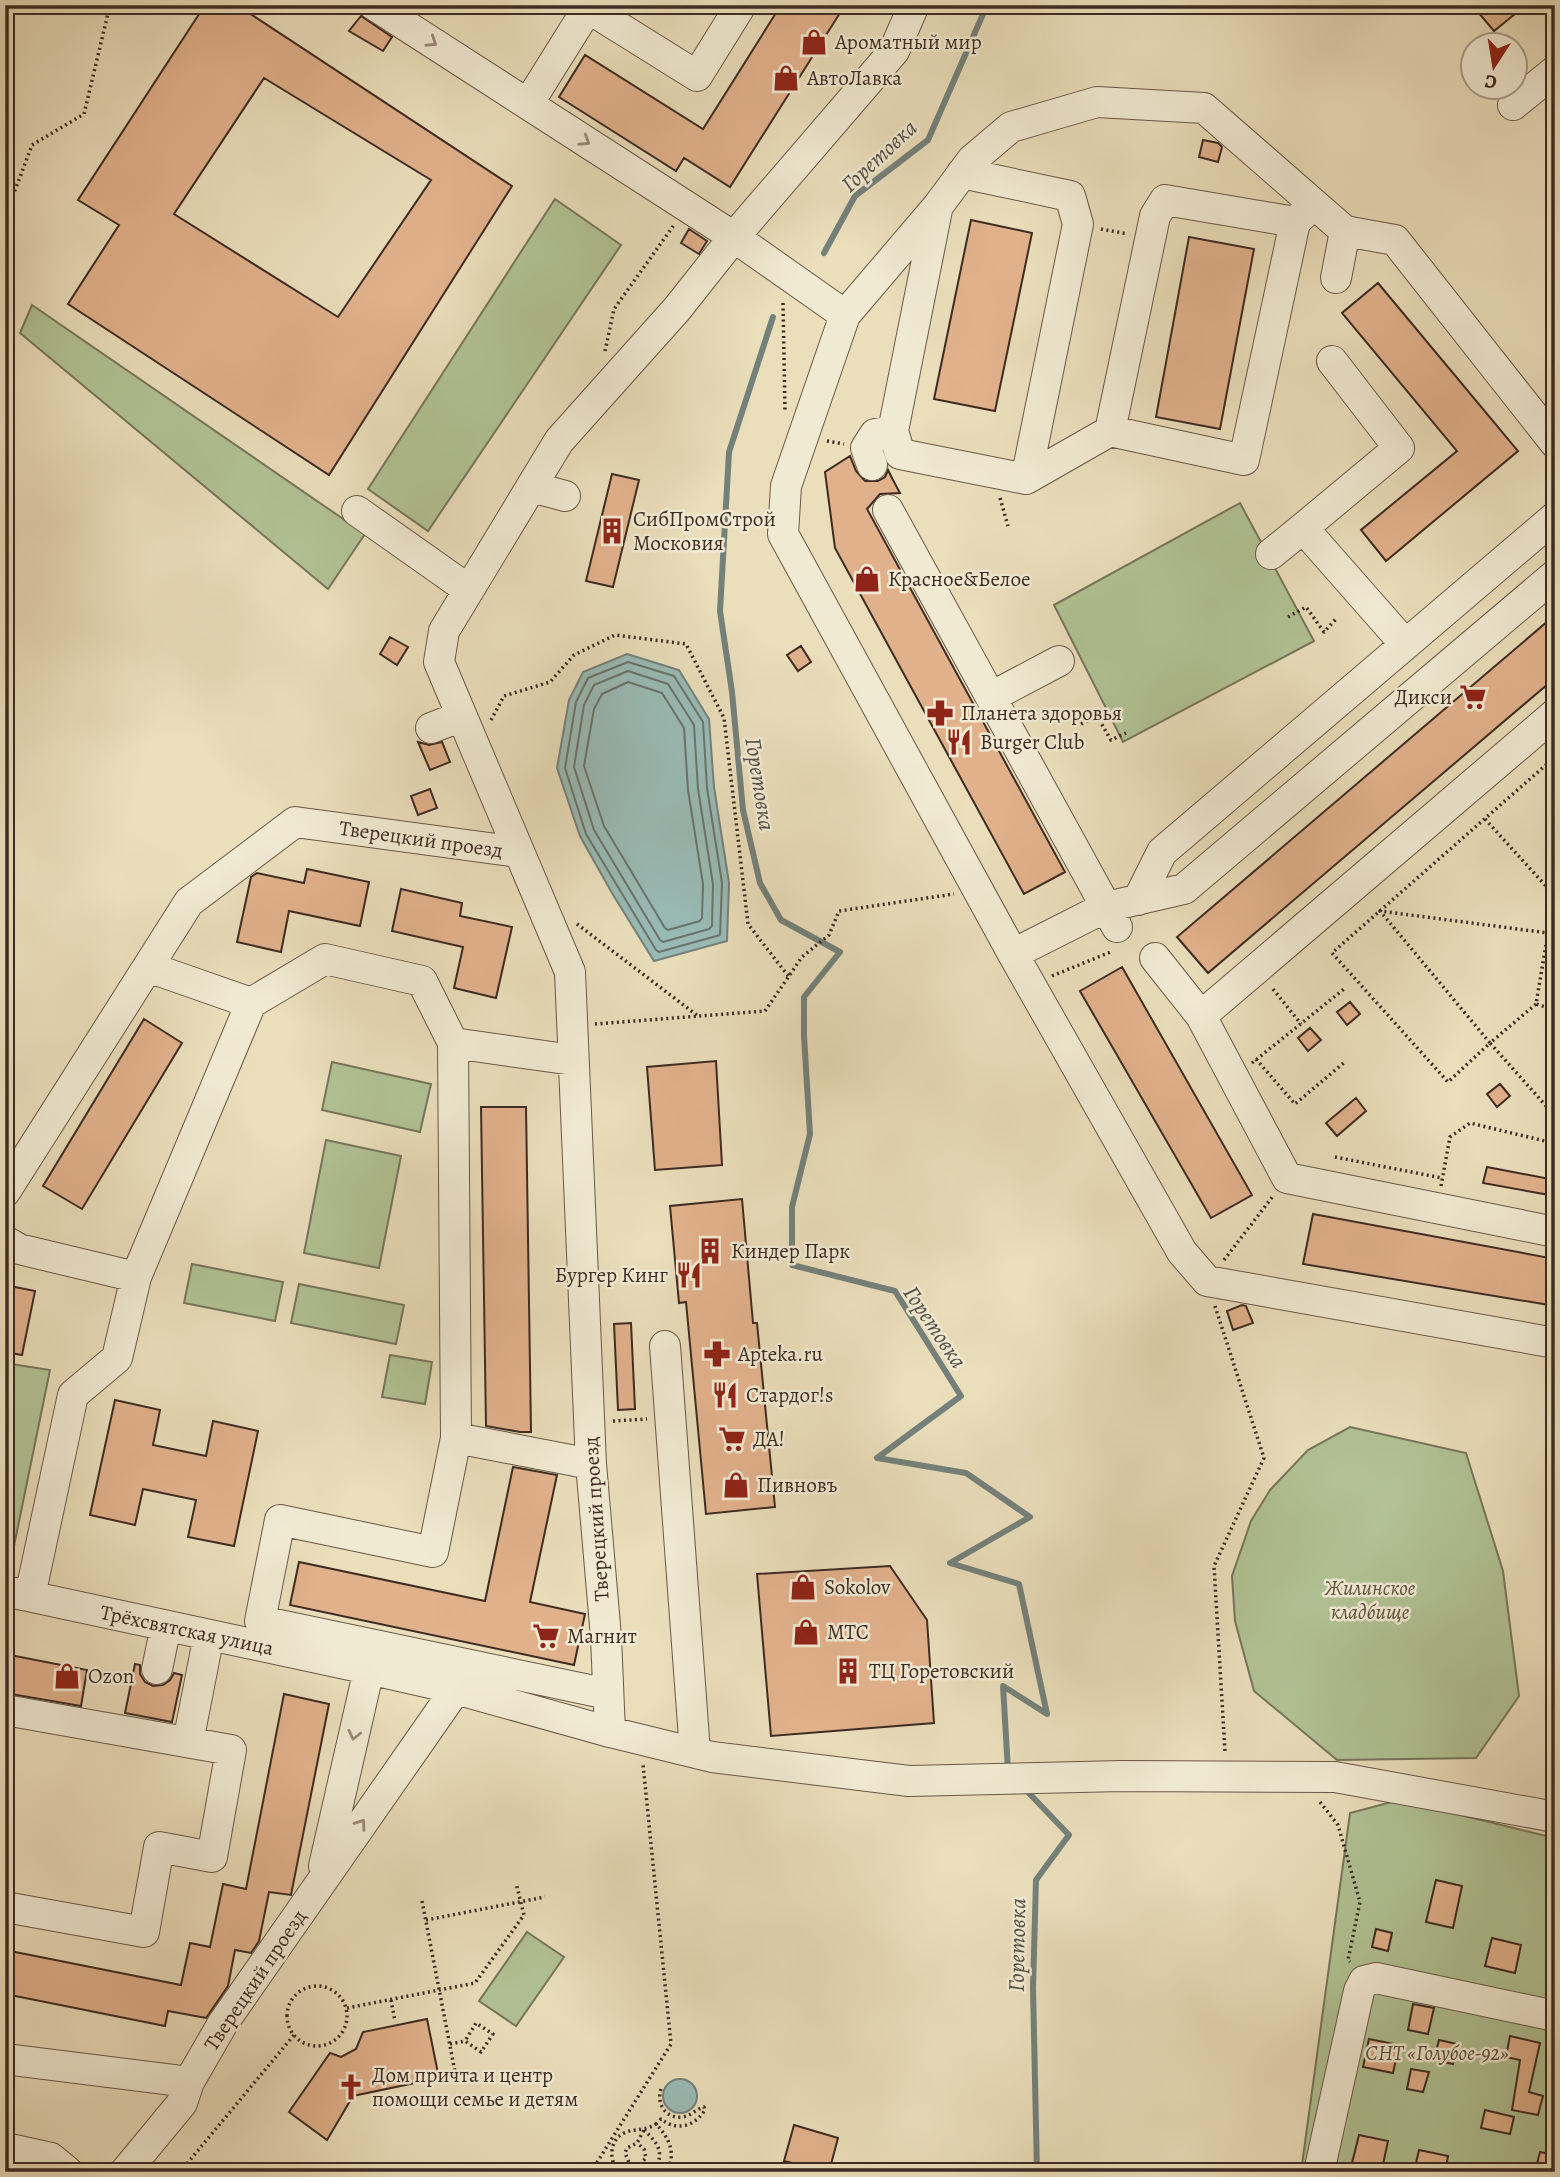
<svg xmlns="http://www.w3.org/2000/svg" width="1560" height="2177" font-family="Alegreya,serif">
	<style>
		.green { fill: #b1c294; stroke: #77765b; stroke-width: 2 }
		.water { fill: #99bbb6; stroke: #74817b; stroke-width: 2 }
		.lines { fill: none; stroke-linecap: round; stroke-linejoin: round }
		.shore { stroke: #6b736c; stroke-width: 2 }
		.stream { stroke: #74817b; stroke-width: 6 }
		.building { fill: #e1b18c; stroke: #3d2b22; stroke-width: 2; fill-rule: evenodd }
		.minor-casing { stroke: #685848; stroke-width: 32 }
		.path { stroke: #3d2b22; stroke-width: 3.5; stroke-dasharray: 2 3.5; stroke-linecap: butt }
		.minor { stroke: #f1ead3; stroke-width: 30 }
		.oneway { stroke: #978a7a }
		.labels { text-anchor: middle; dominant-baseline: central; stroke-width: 5; stroke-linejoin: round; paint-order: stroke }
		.poi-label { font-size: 21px; fill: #3d2b22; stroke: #f1ead3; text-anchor: start }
		.street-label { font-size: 21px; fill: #3d2b22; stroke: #f1ead3 }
		.park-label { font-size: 21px; font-style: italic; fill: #5a513e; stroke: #f1ead3 }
		.water-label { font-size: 23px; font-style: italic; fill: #544f47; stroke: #f1ead3 }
	</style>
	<rect width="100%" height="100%" fill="#eadebb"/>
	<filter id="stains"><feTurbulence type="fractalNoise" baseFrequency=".00286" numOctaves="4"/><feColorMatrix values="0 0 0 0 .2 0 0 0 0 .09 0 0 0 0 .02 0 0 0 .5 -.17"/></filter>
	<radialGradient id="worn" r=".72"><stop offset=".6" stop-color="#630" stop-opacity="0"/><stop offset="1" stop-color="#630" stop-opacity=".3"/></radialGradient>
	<path class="green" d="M 555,199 L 621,245 L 428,531 L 368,489 Z
		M 32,305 L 365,534 L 328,589 L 20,333 Z
		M 1240,503 L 1314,641 L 1123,742 L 1054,605 Z
		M 332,1062 L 431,1084 L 420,1132 L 322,1110 Z
		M 326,1140 L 401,1156 L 379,1268 L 304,1253 Z
		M 192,1264 L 283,1282 L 275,1321 L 184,1303 Z
		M 299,1284 L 404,1305 L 396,1344 L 291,1323 Z
		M 390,1355 L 432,1362 L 425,1404 L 382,1397 Z
		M 5,1363 L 50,1370 L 13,1551 L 5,1548 Z
		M 1350,1427 L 1466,1453 L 1503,1571 L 1519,1696 L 1476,1758 L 1337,1760 L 1254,1691 L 1235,1621 L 1232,1576 L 1251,1521 L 1270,1490 L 1308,1450 Z
		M 1399,1800 L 1555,1838 L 1555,2172 L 1301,2172 L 1350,1813 Z
		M 527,1932 L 564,1957 L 516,2026 L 479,2001 Z"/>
	<path class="water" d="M 627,654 L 679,670 L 709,719 L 714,787 L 729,883 L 727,941 L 654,961 L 612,893 L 580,836 L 557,768 L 569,700 L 583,672 Z
		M663 2096a17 17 0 1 1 34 0a17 17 0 1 1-34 0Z"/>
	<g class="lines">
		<path class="shore" d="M 628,662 L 674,676 L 703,722 L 707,788 L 722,883 L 720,935 L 659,952 L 656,950 L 586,834 L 565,768 L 576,702 L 588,678 Z
			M 628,671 L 668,684 L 694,725 L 698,789 L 713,884 L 712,926 L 709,929 L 663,942 L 660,940 L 594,830 L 574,767 L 584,705 L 594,685 Z
			M 628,682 L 662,693 L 684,728 L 688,790 L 703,884 L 702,918 L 700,921 L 668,930 L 665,928 L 604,826 L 584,766 L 594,709 L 602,694 Z"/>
		<path class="stream" d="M 824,253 L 855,196 L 928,140 L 987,5
			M 773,317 L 729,452 L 720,611 L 732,692 L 743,810 L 760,883 L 781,920 L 840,952 L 804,997 L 804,1036 L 810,1134 L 792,1207 L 792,1265 L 895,1291 L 961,1396 L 877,1458 L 966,1473 L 1030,1517 L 950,1563 L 1019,1584 L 1047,1714 L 1003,1686 L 1008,1771
			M 1025,1789 L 1069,1835 L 1036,1880 L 1033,1988 L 1037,2172"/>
	</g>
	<path class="building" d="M 205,5 L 237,5 L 512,186 L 329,475 L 68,304 L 119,225 L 78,200 ZM 264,78 L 431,180 L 338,317 L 174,214 Z
		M 781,5 L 845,5 L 730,187 L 684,158 L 676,171 L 559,97 L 585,55 L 703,129 Z
		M 1486,5 L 1526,5 L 1494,31 L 1478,12 Z
		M 361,16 L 392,37 L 383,51 L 349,31 Z
		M 1203,140 L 1218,143 L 1222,147 L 1218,162 L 1199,157 Z
		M 971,220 L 1032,233 L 995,411 L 934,399 Z
		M 689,229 L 707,241 L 699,254 L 681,243 Z
		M 1189,237 L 1254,249 L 1220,429 L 1156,417 Z
		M 1378,283 L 1518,451 L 1386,561 L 1361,530 L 1457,451 L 1342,313 Z
		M 850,456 L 856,471 L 865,481 L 878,481 L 885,477 L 888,470 L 893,480 L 900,493 L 880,494 L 867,509 L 1065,872 L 1024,894 L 835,548 L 825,472 Z
		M 612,474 L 639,480 L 613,587 L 586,581 Z
		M 1555,615 L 1555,678 L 1208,973 L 1177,937 Z
		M 390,637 L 408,647 L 397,665 L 380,654 Z
		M 801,646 L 811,662 L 798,671 L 787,655 Z
		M 418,742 L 429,745 L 442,742 L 450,762 L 430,770 Z
		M 430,789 L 437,808 L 418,815 L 411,796 Z
		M 307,869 L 369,882 L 360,926 L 289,911 L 281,952 L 237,942 L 251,877 L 257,873 L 304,883 Z
		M 401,889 L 462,903 L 460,916 L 512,927 L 496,998 L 454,988 L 463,947 L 392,931 Z
		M 1122,967 L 1252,1195 L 1211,1218 L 1080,991 Z
		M 1350,1002 L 1360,1014 L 1347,1025 L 1337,1012 Z
		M 144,1019 L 182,1043 L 82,1209 L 43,1186 Z
		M 1310,1028 L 1321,1040 L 1308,1051 L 1298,1038 Z
		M 716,1061 L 722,1165 L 655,1170 L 647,1067 Z
		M 1500,1084 L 1510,1096 L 1497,1107 L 1487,1094 Z
		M 1356,1098 L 1366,1111 L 1337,1136 L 1326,1123 Z
		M 481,1107 L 526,1107 L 531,1432 L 520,1432 L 486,1426 Z
		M 1487,1167 L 1555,1180 L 1555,1196 L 1483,1183 Z
		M 742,1199 L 753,1323 L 757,1323 L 775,1507 L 706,1514 L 686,1302 L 679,1303 L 670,1206 Z
		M 1313,1214 L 1555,1259 L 1555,1306 L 1303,1264 Z
		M 5,1285 L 35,1291 L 22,1355 L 5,1352 Z
		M 1242,1305 L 1246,1306 L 1253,1323 L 1233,1330 L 1227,1311 Z
		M 631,1323 L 635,1409 L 618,1410 L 614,1324 Z
		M 115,1400 L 160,1410 L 153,1445 L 206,1456 L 213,1421 L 258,1431 L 234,1546 L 188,1537 L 196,1500 L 143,1489 L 135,1525 L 90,1515 Z
		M 513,1467 L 557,1475 L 530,1602 L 585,1614 L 574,1665 L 290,1605 L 299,1562 L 485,1601 Z
		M 890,1566 L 927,1620 L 934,1723 L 771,1736 L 757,1574 Z
		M 5,1654 L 87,1670 L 81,1706 L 5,1693 Z
		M 135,1664 L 140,1665 L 140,1674 L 145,1682 L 153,1686 L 163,1685 L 170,1680 L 174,1673 L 182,1675 L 172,1722 L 125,1713 Z
		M 284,1694 L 329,1704 L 291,1895 L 269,1892 L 259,1941 L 251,1953 L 235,1950 L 228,1986 L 206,2018 L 168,2011 L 165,2026 L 5,1994 L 5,1950 L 181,1985 L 190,1943 L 210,1947 L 223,1884 L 246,1889 Z
		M 1436,1880 L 1462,1886 L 1453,1928 L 1426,1922 Z
		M 1376,1929 L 1392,1933 L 1388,1951 L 1372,1947 Z
		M 1492,1938 L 1521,1945 L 1515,1973 L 1485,1966 Z
		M 1413,2004 L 1434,2008 L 1428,2034 L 1408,2030 Z
		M 427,2019 L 439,2078 L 353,2096 L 327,2140 L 289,2112 L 330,2053 L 341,2057 L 356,2049 L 363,2032 Z
		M 1510,2036 L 1540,2043 L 1529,2092 L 1543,2096 L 1538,2115 L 1512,2110 L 1520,2060 L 1506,2057 Z
		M 1369,2039 L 1399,2045 L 1393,2073 L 1363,2067 Z
		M 1439,2040 L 1457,2044 L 1453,2064 L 1434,2060 Z
		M 1411,2069 L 1429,2072 L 1423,2092 L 1407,2089 Z
		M 1485,2110 L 1514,2117 L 1510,2134 L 1481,2128 Z
		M 794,2125 L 838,2138 L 829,2172 L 784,2161 Z
		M 1359,2135 L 1388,2141 L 1382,2169 L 1352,2163 Z
		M 1419,2150 L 1448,2156 L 1445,2172 L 1414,2172 Z
		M 1540,2152 L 1555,2155 L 1555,2172 L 1535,2172 Z"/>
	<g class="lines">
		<g class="minor-casing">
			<path id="minor" d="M 374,5 L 734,237 L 845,315
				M 528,104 L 588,8 L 697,76 L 741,5
				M 1513,105 L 1555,71
				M 1314,204 L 1345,231 L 1395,240 L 1555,443
				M 937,210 L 893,431 L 900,454 L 1026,479 L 1078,224 L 1070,196 L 962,173
				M 1336,278 L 1345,231
				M 1332,361 L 1399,448 L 1303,528 L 1405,644
				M 1110,431 L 1155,216 L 1165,200 L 1295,222
				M 872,465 L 866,448 L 875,434 L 893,431
				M 1026,479 L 1110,431 L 1244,460 L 1295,222 L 1314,204 L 1204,108 L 1097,102 L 1011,127 L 972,160 L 938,206 L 845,315 L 786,486 L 783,534 L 1013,954 L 1182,1252 L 1207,1281 L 1555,1343
				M 532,487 L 565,496
				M 888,510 L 1117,927
				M 357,511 L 469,590
				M 1271,554 L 1303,528
				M 991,697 L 1059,661
				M 1555,714 L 1201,1016 L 1287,1178 L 1555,1232
				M 431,728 L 460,717
				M 1138,900 L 1162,852 L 1555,517
				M 1013,954 L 1106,907 L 1184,889 L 1555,575
				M 1155,958 L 1201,1016
				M 148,967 L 251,1003
				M 5,1192 L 189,902 L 295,822 L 519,852
				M 5,1241 L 19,1249 L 136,1277 L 117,1358 L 73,1395 L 30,1596
				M 136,1277 L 251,1003 L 325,959 L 422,981 L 453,1043
				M 665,1346 L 695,1752
				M 456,1438 L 453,1043 L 573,1060
				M 591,1464 L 456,1438 L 433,1552 L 280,1520 L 260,1621 L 608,1694
				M 5,1591 L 369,1669 L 456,1689 L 610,1732 L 606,1637 L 591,1464 L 570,972 L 439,662 L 444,631 L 559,441 L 677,309 L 734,237 L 894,51 L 914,5
				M 157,1669 L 166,1626
				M 5,1710 L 231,1750 L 212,1857 L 159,1847 L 144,1932 L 5,1907
				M 610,1732 L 712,1757 L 909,1781 L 1122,1776 L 1335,1777 L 1555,1817
				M 188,1742 L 209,1635
				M 324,1866 L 369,1669
				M 5,2059 L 189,2082
				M 5,2148 L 51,2158 L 68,2172
				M 125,2172 L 182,2103 L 189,2082 L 223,2023 L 456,1689
				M 1319,2172 L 1359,1991 L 1364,1981 L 1376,1978 L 1555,2016"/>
		</g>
		<path class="path" d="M 5,217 L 32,145 L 84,114 L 110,5
			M 1101,229 L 1128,234
			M 783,303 L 785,411
			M 605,351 L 614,309 L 674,225
			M 827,441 L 844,444
			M 1000,498 L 1008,526
			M 1288,617 L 1306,607 L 1324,632 L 1336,619
			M 491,720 L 504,696 L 550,682 L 574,655 L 615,635 L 686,644 L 724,718 L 748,924 L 789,977
			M 1081,724 L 1097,716 L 1111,740 L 1126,733
			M 1555,757 L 1332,953 L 1448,1082 L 1490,1043 L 1555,1116
			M 1485,819 L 1555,896
			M 577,924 L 698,1016
			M 1555,926 L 1548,933 L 1536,1004 L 1555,1010
			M 1052,976 L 1113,951
			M 1273,989 L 1301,1024
			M 1536,1004 L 1490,1043 L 1380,911 L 1548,933
			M 595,1024 L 765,1011 L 802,957 L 829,935 L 839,911 L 954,894
			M 1256,1059 L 1295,1104 L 1346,1061
			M 1252,1063 L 1344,989
			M 1335,1157 L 1442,1178
			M 1441,1186 L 1450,1137 L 1470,1123 L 1549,1142
			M 1224,1260 L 1273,1196
			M 1215,1306 L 1264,1458 L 1214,1566 L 1225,1752
			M 613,1421 L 647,1419
			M 1320,1802 L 1338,1825 L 1360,1902 L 1348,1960 L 1350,1962
			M 422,1901 L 456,2077
			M 426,1920 L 545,1897
			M287 2016a30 30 0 1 1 60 0a30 30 0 1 1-60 0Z
			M 391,2000 L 395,2021
			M 347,2008 L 475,1983 L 524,1915 L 516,1883
			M 450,2044 L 465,2041 L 481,2052 L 493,2034 L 476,2023 L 465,2041
			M 661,2089 C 656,2104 666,2119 682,2117 C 691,2116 696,2109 704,2107 L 705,2110 C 695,2126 677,2132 661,2119 L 656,2124 C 670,2139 676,2153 667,2172
			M 644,2130 C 658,2143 666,2154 653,2172
			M 629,2164 L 639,2165 L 646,2158 L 644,2149 L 637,2143
			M 180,2172 L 294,2035
			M 591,2172 L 671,2044 L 643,1764
			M 618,2172 C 609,2160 609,2140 624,2133 C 635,2128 646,2131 656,2124
			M 633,2172 L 625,2153 L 627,2148 L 637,2143 L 644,2130"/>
		<use href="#minor" class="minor"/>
	</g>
	<defs><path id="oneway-chevron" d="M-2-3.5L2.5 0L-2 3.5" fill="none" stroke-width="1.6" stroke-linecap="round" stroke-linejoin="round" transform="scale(1.75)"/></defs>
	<g class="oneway">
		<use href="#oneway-chevron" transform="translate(432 42) rotate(33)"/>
		<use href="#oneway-chevron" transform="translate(585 141) rotate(33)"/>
		<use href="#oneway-chevron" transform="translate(354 1735) rotate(103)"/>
		<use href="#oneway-chevron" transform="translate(361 1824) rotate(-55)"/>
	</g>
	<defs>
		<g id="shop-bare" transform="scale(2.1)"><path d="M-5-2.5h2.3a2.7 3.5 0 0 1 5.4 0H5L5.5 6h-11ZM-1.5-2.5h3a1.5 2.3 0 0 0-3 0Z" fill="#8f2418" stroke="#f1ead3" stroke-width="2.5" paint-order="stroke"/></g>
		<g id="building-bare" transform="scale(2.1)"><path d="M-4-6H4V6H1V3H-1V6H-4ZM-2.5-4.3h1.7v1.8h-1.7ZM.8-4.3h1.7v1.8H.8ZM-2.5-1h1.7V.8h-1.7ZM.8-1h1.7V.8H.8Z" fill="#8f2418" stroke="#f1ead3" stroke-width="2.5" paint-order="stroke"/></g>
		<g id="supermarket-bare" transform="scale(2.1)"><path d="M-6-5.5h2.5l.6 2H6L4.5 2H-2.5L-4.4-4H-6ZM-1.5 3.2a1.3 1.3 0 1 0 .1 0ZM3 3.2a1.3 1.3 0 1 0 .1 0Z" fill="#8f2418" stroke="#f1ead3" stroke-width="2.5" paint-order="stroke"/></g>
		<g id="pharmacy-bare" transform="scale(2.1)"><path d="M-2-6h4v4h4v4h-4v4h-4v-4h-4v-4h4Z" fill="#8f2418" stroke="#f1ead3" stroke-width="2.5" paint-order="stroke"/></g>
		<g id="restaurant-bare" transform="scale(2.1)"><path d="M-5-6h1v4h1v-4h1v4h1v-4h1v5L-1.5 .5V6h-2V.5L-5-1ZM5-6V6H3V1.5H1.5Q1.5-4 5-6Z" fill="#8f2418" stroke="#f1ead3" stroke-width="2.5" paint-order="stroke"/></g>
		<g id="church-bare" transform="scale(2.1)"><path d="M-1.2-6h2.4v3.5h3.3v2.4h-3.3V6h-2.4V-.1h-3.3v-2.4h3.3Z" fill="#8f2418" stroke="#f1ead3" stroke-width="2.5" paint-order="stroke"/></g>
	</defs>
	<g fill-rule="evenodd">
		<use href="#shop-bare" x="814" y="42"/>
		<use href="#shop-bare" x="786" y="78"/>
		<use href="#building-bare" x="612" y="531"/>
		<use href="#shop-bare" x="867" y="579"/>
		<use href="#supermarket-bare" x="1473" y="697"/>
		<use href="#pharmacy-bare" x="940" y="713"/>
		<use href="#restaurant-bare" x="959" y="742"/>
		<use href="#building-bare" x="710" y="1251"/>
		<use href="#restaurant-bare" x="689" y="1275"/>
		<use href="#pharmacy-bare" x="717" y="1354"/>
		<use href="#restaurant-bare" x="725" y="1395"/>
		<use href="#supermarket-bare" x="732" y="1439"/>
		<use href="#shop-bare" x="736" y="1485"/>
		<use href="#shop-bare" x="803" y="1587"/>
		<use href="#shop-bare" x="806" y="1632"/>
		<use href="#supermarket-bare" x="546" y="1636"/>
		<use href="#building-bare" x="848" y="1671"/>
		<use href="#shop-bare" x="67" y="1676"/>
		<use href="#church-bare" x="351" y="2087"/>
	</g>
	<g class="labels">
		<g class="poi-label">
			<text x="835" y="42">Ароматный мир</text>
			<text x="807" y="78">АвтоЛавка</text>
			<text x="633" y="519">СибПромСтрой<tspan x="633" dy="24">Московия</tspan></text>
			<text x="888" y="579">Красное&amp;Белое</text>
			<text x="1452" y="697" text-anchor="end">Дикси</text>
			<text x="961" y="713">Планета здоровья</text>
			<text x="980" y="742">Burger Club</text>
			<text x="731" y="1251">Киндер Парк</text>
			<text x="668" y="1275" text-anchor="end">Бургер Кинг</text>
			<text x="738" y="1354">Apteka.ru</text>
			<text x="746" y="1395">Стардог!s</text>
			<text x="753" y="1439">ДА!</text>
			<text x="757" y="1485">Пивновъ</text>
			<text x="824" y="1587">Sokolov</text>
			<text x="827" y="1632">МТС</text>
			<text x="567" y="1636">Магнит</text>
			<text x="869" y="1671">ТЦ Горетовский</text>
			<text x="88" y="1676">Ozon</text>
			<text x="372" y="2075">Дом причта и центр<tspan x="372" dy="24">помощи семье и детям</tspan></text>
		</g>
		<g class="street-label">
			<text transform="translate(421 839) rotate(8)">Тверецкий проезд</text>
			<text transform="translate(596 1519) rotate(-94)">Тверецкий проезд</text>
			<text transform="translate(187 1630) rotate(12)">Трёхсвятская улица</text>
			<text transform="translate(255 1980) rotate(-56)">Тверецкий проезд</text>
		</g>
		<g class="park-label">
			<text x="1370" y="1588">Жилинское<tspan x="1370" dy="24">кладбище</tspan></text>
			<text x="1437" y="2053">СНТ «Голубое-92»</text>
		</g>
		<g class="water-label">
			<text transform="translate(879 156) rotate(-43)">Горетовка</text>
			<text transform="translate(760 784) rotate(81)">Горетовка</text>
			<text transform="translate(935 1327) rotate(56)">Горетовка</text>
			<text transform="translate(1017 1945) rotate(-89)">Горетовка</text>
		</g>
	</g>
	<rect width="1560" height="2177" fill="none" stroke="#eadebb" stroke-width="28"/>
	<rect x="7" y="7" width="1546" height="2163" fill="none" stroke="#3d2b22" stroke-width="3.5"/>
	<rect x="14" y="14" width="1532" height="2149" fill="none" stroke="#3d2b22" stroke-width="2"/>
	<g transform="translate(1494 66) rotate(192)"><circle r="33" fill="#f1ead3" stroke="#a99e8c" stroke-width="2"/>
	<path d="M0-5L12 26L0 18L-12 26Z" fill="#8f2418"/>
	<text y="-10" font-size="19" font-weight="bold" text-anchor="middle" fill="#3d2b22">С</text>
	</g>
	<rect width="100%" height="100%" filter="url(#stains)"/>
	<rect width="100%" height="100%" fill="url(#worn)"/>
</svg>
